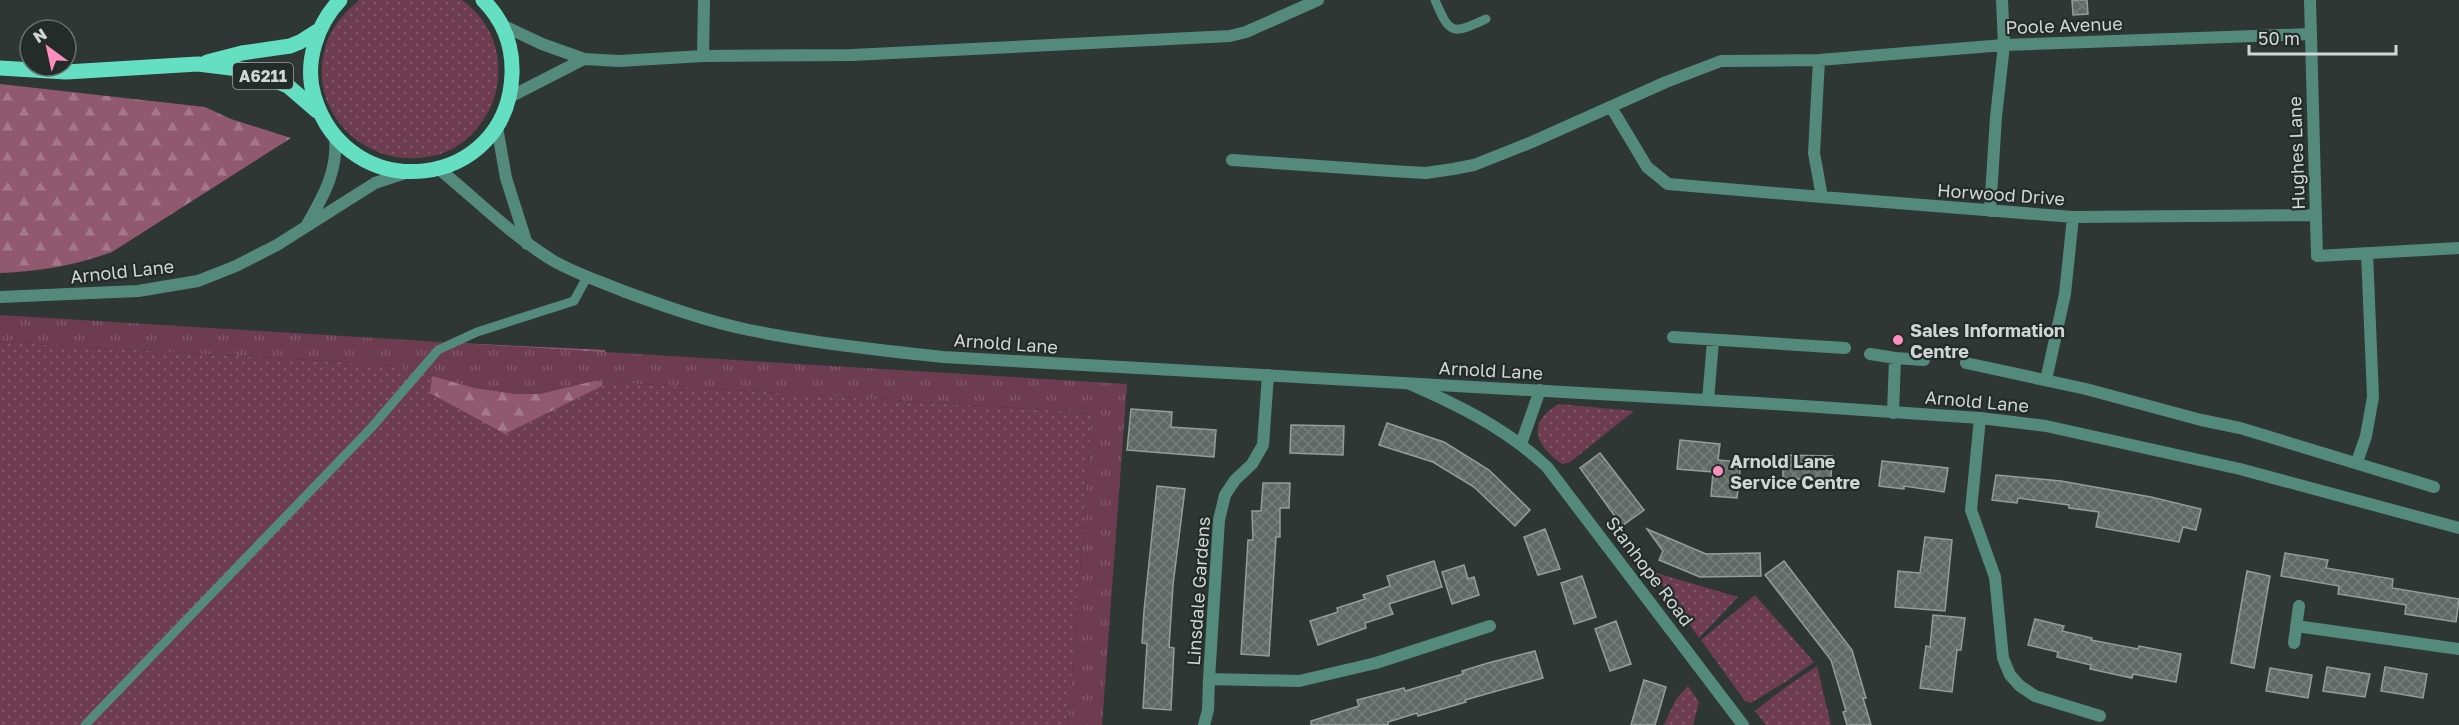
<svg xmlns="http://www.w3.org/2000/svg" width="2459" height="725" font-family="'Golos Text',sans-serif">
	<style>
		.grass { fill: url(#grass-dots) }
		.forest { fill: url(#forest-firs) }
		.park { fill: url(#park-tufts) }
		.building { fill: url(#building-cross-hatch); stroke: #939d99; stroke-width: 1.5 }
		.lines { fill: none; stroke-linecap: round; stroke-linejoin: round }
		.service { stroke: #548a7c; stroke-width: 9 }
		.minor { stroke: #548a7c; stroke-width: 12 }
		.tertiary { stroke: #548a7c; stroke-width: 12 }
		.primary { stroke: #65dfc2; stroke-width: 15 }
		.poi-dot { fill: #fe8ebd; stroke: #242c2a; stroke-width: 2 }
		.labels { text-anchor: middle; dominant-baseline: central; stroke-width: 4.5; stroke-linejoin: round; paint-order: stroke }
		.shield { fill: #242c2a; stroke: #9ca3a1; stroke-width: 1.5 }
		.shield-label { font-size: 16px; font-weight: bold; fill: #d0d6d4 }
		.street-label { font-size: 18px; fill: #d0d6d4; stroke: #242c2a }
		.poi-label { font-size: 18px; font-weight: bold; fill: #d0d6d4; stroke: #242c2a; text-anchor: start }
	</style>
	<defs>
		<pattern id="grass-dots" width="8" height="8" patternUnits="userSpaceOnUse" patternTransform="scale(1.5)"><rect width="8" height="8" fill="#6d3c51"/><path d="M2 2h.1M6 6h.1" fill="none" stroke="#815769" stroke-width="1.8" stroke-linecap="round"/></pattern>
		<pattern id="forest-firs" width="22" height="20" patternUnits="userSpaceOnUse" patternTransform="scale(1.5)"><rect width="22" height="20" fill="#915970"/><path d="M5 1l3.5 6h-7zM16 11l3.5 6h-7z" fill="#a4788a"/></pattern>
		<pattern id="park-tufts" width="24" height="20" patternUnits="userSpaceOnUse" patternTransform="scale(1.5)"><rect width="24" height="20" fill="#6d3c51"/><path d="M3 7l-1-3M5 7V3M7 7l1-3M15 17l-1-3M17 17v-4M19 17l1-3" fill="none" stroke="#815769"/></pattern>
		<pattern id="building-cross-hatch" width="8" height="8" patternUnits="userSpaceOnUse" patternTransform="scale(1.5)"><rect width="8" height="8" fill="#606966"/><path d="M0 0l8 8M0 8l8-8" fill="none" stroke="#767e7b"/></pattern>
	</defs>
	<rect width="100%" height="100%" fill="#2e3734"/>
	<path class="grass" d="M 359,0 L 462,0 C 488,19 501,47 498,79 C 496,102 486,119 471,135 C 459,147 443,155 427,157 C 360,168 302,105 328,39 C 335,23 346,11 359,0 Z
		M 0,342 L 393,365 L 474,388 L 594,381 L 1092,413 L 1068,725 L 0,725 Z
		M 1559,404 L 1634,411 L 1569,463 L 1562,464 C 1535,445 1526,423 1559,404 Z
		M 1653,572 L 1738,597 L 1699,638 Z
		M 1755,595 L 1814,662 L 1787,681 L 1751,703 L 1745,701 L 1701,640 Z
		M 1817,666 L 1831,725 L 1766,725 L 1755,711 L 1783,689 Z
		M 1688,686 L 1699,702 L 1693,725 L 1664,725 L 1676,699 Z"/>
	<path class="forest" d="M 0,84 L 205,107 L 231,119 L 291,138 L 112,252 C 73,266 41,271 0,273 Z
		M 436,342 L 605,350 L 602,386 L 505,434 L 430,393 Z"/>
	<path class="park" d="M 0,315 L 1127,384 L 1102,725 L 1068,725 L 1092,413 L 594,381 L 540,394 L 515,394 L 474,388 L 393,365 L 0,342 Z"/>
	<path class="building" d="M 2072,0 L 2087,0 L 2088,14 L 2073,15 Z
		M 1131,409 L 1172,412 L 1171,427 L 1216,430 L 1214,457 L 1127,450 Z
		M 1387,423 L 1444,442 L 1489,470 L 1530,510 L 1515,526 L 1474,487 L 1433,462 L 1379,445 Z
		M 1291,425 L 1344,426 L 1343,455 L 1290,453 Z
		M 1680,440 L 1720,444 L 1718,460 L 1741,462 L 1737,498 L 1711,496 L 1713,472 L 1677,469 Z
		M 1600,453 L 1644,510 L 1622,526 L 1580,468 Z
		M 1783,455 L 1832,456 L 1831,479 L 1783,479 Z
		M 1882,461 L 1948,468 L 1944,492 L 1904,486 L 1904,489 L 1879,486 Z
		M 1996,475 L 2061,481 L 2151,497 L 2201,509 L 2196,530 L 2183,527 L 2179,542 L 2096,527 L 2099,512 L 2069,508 L 2069,505 L 2018,498 L 2017,503 L 1992,500 Z
		M 1263,483 L 1290,483 L 1289,508 L 1280,508 L 1280,537 L 1276,537 L 1269,656 L 1241,654 L 1248,540 L 1253,540 L 1252,511 L 1261,511 Z
		M 1157,486 L 1185,489 L 1173,585 L 1169,647 L 1174,648 L 1171,710 L 1143,708 L 1147,644 L 1142,643 L 1144,611 Z
		M 1545,529 L 1560,569 L 1538,575 L 1524,537 Z
		M 1647,529 L 1706,554 L 1760,553 L 1761,576 L 1700,577 L 1659,560 L 1663,551 Z
		M 1925,537 L 1952,540 L 1945,611 L 1895,607 L 1898,571 L 1920,573 Z
		M 2285,553 L 2328,560 L 2326,568 L 2393,579 L 2392,588 L 2459,599 L 2456,622 L 2405,614 L 2406,605 L 2338,594 L 2339,586 L 2281,576 Z
		M 1434,561 L 1442,587 L 1389,604 L 1393,614 L 1365,623 L 1366,628 L 1318,645 L 1310,621 L 1338,612 L 1337,608 L 1365,599 L 1363,595 L 1390,586 L 1387,576 Z
		M 1784,561 L 1852,650 L 1866,698 L 1863,698 L 1871,725 L 1847,725 L 1843,712 L 1846,711 L 1831,660 L 1765,575 Z
		M 1464,565 L 1468,579 L 1474,577 L 1479,595 L 1452,604 L 1442,572 Z
		M 2247,571 L 2270,576 L 2254,668 L 2231,663 Z
		M 1582,576 L 1596,617 L 1574,624 L 1561,583 Z
		M 1933,615 L 1965,618 L 1961,650 L 1957,650 L 1952,692 L 1920,688 L 1926,646 L 1930,647 Z
		M 2035,619 L 2064,626 L 2062,631 L 2092,638 L 2091,640 L 2138,649 L 2139,646 L 2181,654 L 2176,682 L 2133,674 L 2132,678 L 2090,669 L 2091,665 L 2057,657 L 2058,652 L 2028,645 Z
		M 1616,621 L 1631,664 L 1610,671 L 1595,629 Z
		M 1535,651 L 1543,678 L 1465,700 L 1466,702 L 1418,716 L 1417,713 L 1388,722 L 1388,725 L 1311,725 L 1311,721 L 1359,706 L 1357,700 L 1404,688 L 1405,691 L 1463,674 L 1462,671 L 1488,663 Z
		M 2327,667 L 2370,674 L 2365,697 L 2323,691 Z
		M 2385,667 L 2427,674 L 2423,698 L 2381,691 Z
		M 2270,668 L 2312,675 L 2308,698 L 2266,691 Z
		M 1644,680 L 1666,687 L 1660,708 L 1655,725 L 1631,725 Z"/>
	<g class="lines">
		<path class="service" d="M 1435,0 C 1450,36 1453,34 1486,19
			M 85,725 L 372,427 L 438,350 L 477,332 L 574,301 L 587,277"/>
		<path class="minor" d="M 2310,0 L 2317,256 L 2459,248
			M 502,25 L 542,44 L 584,59 L 619,61 L 703,56 L 852,55 L 1230,36 L 1246,32 L 1318,0
			M 703,56 L 704,0
			M 1819,60 L 1814,153 L 1822,197 L 2073,217 L 2316,215
			M 510,97 L 584,59
			M 1611,107 L 1647,167 L 1668,184 L 1822,197
			M 1232,160 L 1391,171 L 1426,173 L 1453,169 L 1474,165 L 1532,142 L 1666,82 L 1721,61 L 1819,60 L 2004,45 L 2311,34
			M 1990,211 L 1996,117 L 2004,45 L 2002,0
			M 1673,337 L 1845,348
			M 1870,354 L 1895,358 L 1924,360
			M 1966,363 L 2086,389 L 2201,420 L 2240,428 L 2434,487
			M 1268,375 L 1263,445 L 1252,464 L 1235,480 L 1225,495 L 1219,520 L 1209,679 L 1299,681 L 1376,663 L 1490,626
			M 2046,380 L 2065,294 L 2073,217
			M 1410,384 C 1460,406 1507,429 1547,467 L 1743,725
			M 1708,400 L 1713,341
			M 1893,413 L 1895,358
			M 1980,418 L 1971,510 L 1995,577 L 2003,658 L 2010,675 L 2020,686 L 2035,696 L 2100,716
			M 1521,444 L 1540,390
			M 2357,462 L 2366,436 L 2373,397 L 2367,253
			M 2296,626 L 2459,649
			M 2294,643 L 2299,606
			M 1204,725 L 1208,710 L 1209,679"/>
		<path class="tertiary" d="M 497,127 L 506,178 L 527,244
			M 439,169 C 477,200 510,234 552,260 C 574,273 599,281 623,291 C 664,306 706,321 749,330 C 813,343 878,350 943,357 L 1758,403 L 1980,418 L 2046,426 L 2240,469 L 2459,528
			M 307,225 C 323,196 338,172 335,138
			M 0,297 L 138,291 L 198,281 L 236,266 L 277,245 L 375,183 L 405,173"/>
		<path class="primary" d="M 340,0 C 317,24 304,63 314,96 C 348,209 508,190 512,74 C 513,45 503,20 483,0
			M 207,62 L 242,53 L 290,46 L 300,42 L 319,30
			M 0,68 L 66,72 L 198,64 L 247,70 L 288,86 L 317,111"/>
	</g>
	<g class="poi-dot">
		<circle cx="1898" cy="340" r="6"/>
		<circle cx="1718" cy="471" r="6"/>
	</g>
	<g class="labels">
		<rect class="shield" x="233" y="63" width="60" height="26" rx="4.5"/>
		<g class="shield-label">
			<text x="263" y="76">A6211</text>
		</g>
		<g class="street-label">
			<text transform="translate(2064 25) rotate(-2)">Poole Avenue</text>
			<text transform="translate(2296 153) rotate(-92)">Hughes Lane</text>
			<text transform="translate(2001 194) rotate(4)">Horwood Drive</text>
			<text transform="translate(122 271) rotate(-6)">Arnold Lane</text>
			<text transform="translate(1006 343) rotate(4)">Arnold Lane</text>
			<text transform="translate(1491 370) rotate(3)">Arnold Lane</text>
			<text transform="translate(1977 401) rotate(5)">Arnold Lane</text>
			<text transform="translate(1650 571) rotate(53)">Stanhope Road</text>
			<text transform="translate(1198 591) rotate(-86)">Linsdale Gardens</text>
		</g>
		<g class="poi-label">
			<text x="1910" y="330">Sales Information<tspan x="1910" dy="21">Centre</tspan></text>
			<text x="1730" y="461">Arnold Lane<tspan x="1730" dy="21">Service Centre</tspan></text>
		</g>
	</g>
	<g transform="translate(48 48) rotate(327)"><circle r="28" fill="#242c2a" stroke="#69706e" stroke-width="1.5"/>
	<path d="M0-4.5L10 22L0 15L-10 22Z" fill="#fe8ebd"/>
	<text y="-9" font-size="16" font-weight="bold" text-anchor="middle" fill="#d0d6d4">N</text>
	</g>
	<path d="M2249 45v9h147v-9" fill="none" stroke="#d0d6d4" stroke-width="3"/>
	<text x="2258" y="45" font-size="18" fill="#d0d6d4" stroke="#242c2a" stroke-width="4.5" paint-order="stroke">50 m</text>
</svg>
